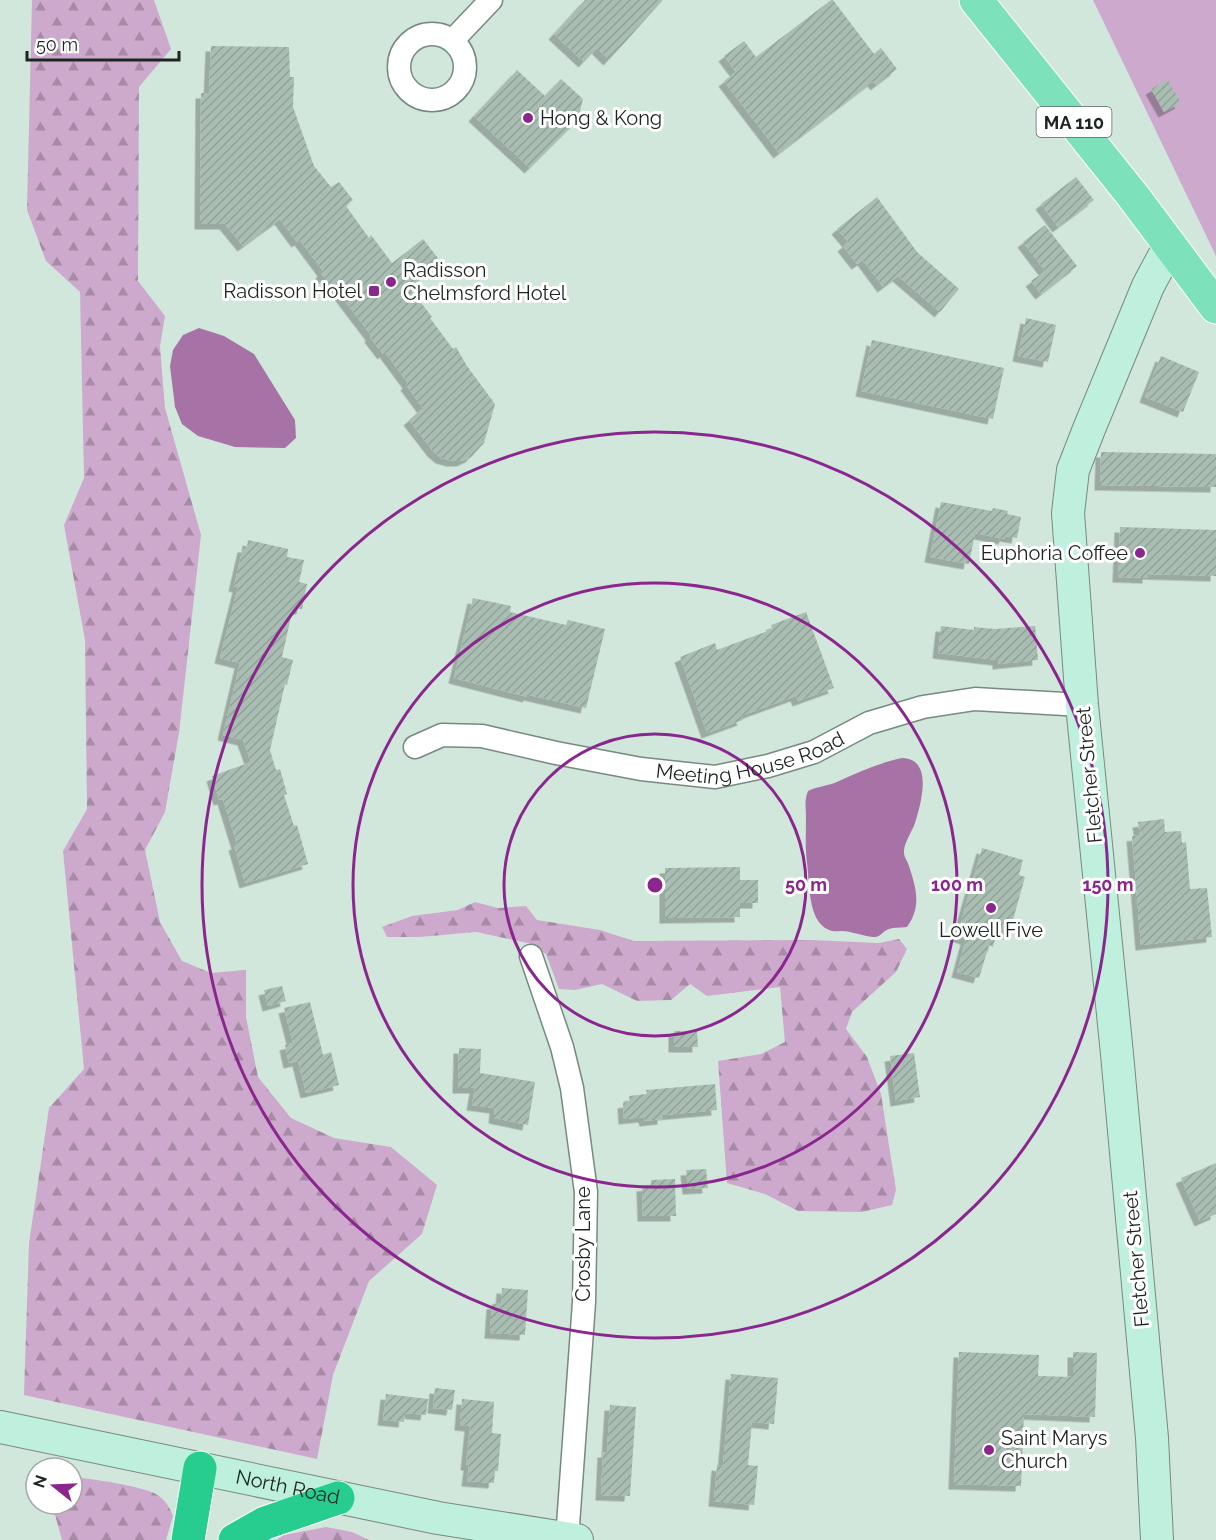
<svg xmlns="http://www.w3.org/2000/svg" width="1216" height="1540" font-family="Raleway,sans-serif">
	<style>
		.forest { fill: url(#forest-firs) }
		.park { fill: #cdaacd }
		.water { fill: #a773a7 }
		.building { fill: url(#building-hatch); filter: url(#shadow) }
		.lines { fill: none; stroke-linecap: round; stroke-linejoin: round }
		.street-casing { stroke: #778a80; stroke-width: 25 }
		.secondary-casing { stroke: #778a80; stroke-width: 34 }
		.primary-casing { stroke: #fff; stroke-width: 35 }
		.highway-casing { stroke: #fff; stroke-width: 35 }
		.street { stroke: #fff; stroke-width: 22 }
		.secondary { stroke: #bef0dd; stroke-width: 32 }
		.primary { stroke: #7de1bb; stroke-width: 33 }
		.highway { stroke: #26cd8e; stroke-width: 33 }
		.ring { fill: none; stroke: #8a268e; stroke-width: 3 }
		.poi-dot { fill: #8a268e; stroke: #fff; stroke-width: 2 }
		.labels { text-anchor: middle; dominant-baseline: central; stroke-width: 6; stroke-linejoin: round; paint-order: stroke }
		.shield { fill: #fff; stroke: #616663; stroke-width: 1.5 }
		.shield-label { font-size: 18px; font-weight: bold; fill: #1d2520 }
		.poi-label { font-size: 20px; fill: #1d2520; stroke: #fff; text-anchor: start }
		.street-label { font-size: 20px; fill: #1d2520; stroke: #fff }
		.centre { fill: #8a268e; stroke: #fff; stroke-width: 3 }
		.ring-label { font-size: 18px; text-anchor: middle; font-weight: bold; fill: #8a268e; stroke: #fff; stroke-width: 6; stroke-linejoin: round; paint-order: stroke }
	</style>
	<defs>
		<pattern id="forest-firs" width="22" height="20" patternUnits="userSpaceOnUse" patternTransform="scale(1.5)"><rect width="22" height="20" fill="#cdaacd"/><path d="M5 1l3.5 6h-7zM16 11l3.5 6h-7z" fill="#a68aa6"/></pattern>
		<pattern id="building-hatch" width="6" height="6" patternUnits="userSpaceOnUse" patternTransform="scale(1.5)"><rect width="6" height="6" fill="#a9bdb2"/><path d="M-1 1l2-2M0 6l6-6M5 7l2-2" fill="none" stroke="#91a299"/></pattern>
		<filter id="shadow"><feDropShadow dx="-5.5" dy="5.5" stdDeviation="0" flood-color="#0004"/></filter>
	</defs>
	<rect width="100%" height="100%" fill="#d2e7db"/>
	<path class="forest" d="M 32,0 L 154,0 L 171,49 L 139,87 L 138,281 L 165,316 L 160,346 L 165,408 L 201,535 L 179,733 L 165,812 L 145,850 L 160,922 L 182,961 L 211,973 L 246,970 L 246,1017 L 258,1077 L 291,1118 L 334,1138 L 391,1147 L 437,1185 L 422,1234 L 369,1281 L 333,1375 L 317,1459 L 24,1395 L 29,1243 L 49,1108 L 84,1069 L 63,851 L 87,809 L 85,640 L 64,525 L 84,478 L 80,292 L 46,261 L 27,210 Z
		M 475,902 L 498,908 L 526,906 L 537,920 L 600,930 L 634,941 L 811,940 L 879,943 L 899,939 L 907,949 L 896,972 L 852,1012 L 846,1029 L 867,1057 L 881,1094 L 896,1190 L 892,1205 L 862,1212 L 798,1211 L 765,1194 L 727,1183 L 718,1061 L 761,1054 L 785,1042 L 780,987 L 707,996 L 690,984 L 671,1000 L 637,1001 L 602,984 L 575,990 L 559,989 L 546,954 L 532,944 L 476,932 L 420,937 L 387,937 L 382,927 L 412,916 L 458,910 Z
		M 72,1477 C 93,1479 137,1485 156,1494 C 164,1499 170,1507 173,1516 L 166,1540 L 62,1540 L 52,1504 L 72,1504 Z
		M 326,1527 L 352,1532 L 369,1540 L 276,1540 L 284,1535 Z"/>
	<path class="park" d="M 1093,0 L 1216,0 L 1216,256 Z"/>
	<path class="water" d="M 199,328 L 224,336 L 254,354 L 295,420 L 296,438 L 285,448 L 235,447 L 198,436 L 182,424 L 175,407 L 170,366 L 173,350 L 183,335 Z
		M 902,758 C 934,759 921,803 915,823 C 912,832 903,844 904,853 C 904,857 908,862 909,866 C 916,888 922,906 907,927 C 901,928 894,927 889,929 C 882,931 881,938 873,937 C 864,936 850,931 842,931 C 837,931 834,932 829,930 C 807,921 810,882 807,863 C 805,847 806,833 806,818 C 806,807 804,801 808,791 C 818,786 829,786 839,781 C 861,771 879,763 902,758 Z"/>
	<path class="building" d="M 585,0 L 663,0 L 609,60 L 597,48 L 584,62 L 554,34 Z
		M 831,0 L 833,0 L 874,54 L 881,48 L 897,69 L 876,85 L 873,81 L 779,153 L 724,81 L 736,72 L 724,56 L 744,41 L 756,57 Z
		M 211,46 L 289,47 L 290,77 L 294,77 L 293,107 L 314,166 L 331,187 L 339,182 L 353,200 L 346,206 L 369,238 L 371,235 L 392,263 L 423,239 L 441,262 L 409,287 L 432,317 L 430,318 L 453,349 L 456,347 L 467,366 L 495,404 L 484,443 L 471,457 L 462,461 L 452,461 L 441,458 L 433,451 L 409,420 L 423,408 L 406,385 L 408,383 L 385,352 L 383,354 L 370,337 L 371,335 L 336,289 L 334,290 L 321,273 L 323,271 L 300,240 L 297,242 L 280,219 L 243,246 L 225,224 L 200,224 L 201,93 L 209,93 Z
		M 517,70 L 545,96 L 561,79 L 583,99 L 578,120 L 530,168 L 474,116 Z
		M 1168,80 L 1181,103 L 1164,112 L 1151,89 Z
		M 1076,177 L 1094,200 L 1058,227 L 1041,204 Z
		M 877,197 L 917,252 L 959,289 L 940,312 L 898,276 L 883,287 L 863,260 L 857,264 L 843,246 L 848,242 L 837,229 Z
		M 1045,225 L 1077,266 L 1041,294 L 1031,281 L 1045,271 L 1023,242 Z
		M 1026,318 L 1056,325 L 1048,362 L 1018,356 Z
		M 872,340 L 1004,368 L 993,419 L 861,391 Z
		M 1161,356 L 1199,372 L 1183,412 L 1145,397 Z
		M 1101,452 L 1216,454 L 1216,487 L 1100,485 Z
		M 941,502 L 992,511 L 993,508 L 1008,511 L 1007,514 L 1021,517 L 1017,538 L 1005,536 L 1004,539 L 975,533 L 969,564 L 930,557 Z
		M 1120,527 L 1216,530 L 1216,576 L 1148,574 L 1148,578 L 1118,577 Z
		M 248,540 L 288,549 L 287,557 L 304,560 L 299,582 L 307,584 L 302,609 L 293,608 L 282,657 L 293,660 L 287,685 L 285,684 L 270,750 L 276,770 L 280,769 L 287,794 L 284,795 L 294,826 L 297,825 L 308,864 L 245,883 L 234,845 L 237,844 L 223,799 L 219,800 L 212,776 L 251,762 L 243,740 L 223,735 L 240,663 L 220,658 L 238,587 L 234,586 L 243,547 L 247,547 Z
		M 473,598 L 511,606 L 510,612 L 566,625 L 568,620 L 605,629 L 586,708 L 529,695 L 528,697 L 454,678 Z
		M 806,612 L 834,688 L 798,701 L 796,696 L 741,716 L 743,720 L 707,733 L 680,657 L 715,643 L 717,650 L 773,629 L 771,625 Z
		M 941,626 L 974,630 L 974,627 L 995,629 L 1035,626 L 1038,660 L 998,664 L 998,660 L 938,653 Z
		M 1164,819 L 1165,832 L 1181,831 L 1182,843 L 1186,842 L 1190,889 L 1207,888 L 1212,937 L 1141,945 L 1132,836 L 1140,835 L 1138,822 Z
		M 982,848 L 1023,860 L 1019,875 L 1025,877 L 1009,934 L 997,931 L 993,947 L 989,945 L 979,978 L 957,972 L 966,939 L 957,936 Z
		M 740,867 L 740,880 L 758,880 L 758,903 L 740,903 L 740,917 L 665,918 L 665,868 Z
		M 282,986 L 286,1001 L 268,1006 L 264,990 Z
		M 310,1002 L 323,1055 L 331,1052 L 339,1085 L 306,1093 L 298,1061 L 289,1063 L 285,1045 L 293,1043 L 284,1008 Z
		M 674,1031 L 697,1031 L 698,1047 L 674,1047 Z
		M 459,1048 L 481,1049 L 480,1073 L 535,1082 L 528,1125 L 494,1118 L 495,1108 L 472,1105 L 475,1088 L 458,1088 Z
		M 914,1053 L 920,1097 L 896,1101 L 890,1056 Z
		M 715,1084 L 717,1110 L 663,1115 L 663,1119 L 645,1121 L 644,1117 L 624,1119 L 623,1103 L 630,1102 L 629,1096 L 647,1094 L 646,1090 Z
		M 1216,1163 L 1216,1214 L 1200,1221 L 1181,1178 Z
		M 706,1169 L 708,1188 L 688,1189 L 686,1170 Z
		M 675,1179 L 676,1216 L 643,1216 L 642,1186 L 651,1185 L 651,1180 Z
		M 502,1288 L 528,1290 L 525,1335 L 490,1333 L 492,1304 L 501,1303 Z
		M 959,1352 L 1039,1355 L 1038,1376 L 1073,1377 L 1073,1352 L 1097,1353 L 1095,1417 L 1024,1414 L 1021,1486 L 954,1484 Z
		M 731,1374 L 778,1378 L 774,1424 L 752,1422 L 748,1465 L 758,1466 L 754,1505 L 714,1501 L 717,1465 L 723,1466 Z
		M 435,1388 L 455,1390 L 452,1410 L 433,1408 Z
		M 386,1394 L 428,1399 L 426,1415 L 405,1413 L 404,1422 L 383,1420 Z
		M 462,1399 L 494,1402 L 492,1433 L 501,1434 L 498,1471 L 495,1471 L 494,1483 L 467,1481 L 469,1465 L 466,1465 L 470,1426 L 460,1425 Z
		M 610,1405 L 636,1407 L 630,1496 L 601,1495 L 603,1452 L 607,1452 Z"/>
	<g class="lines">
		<g class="street-casing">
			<g id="street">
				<circle cx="432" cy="67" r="33"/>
				<path d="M 453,40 L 491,0"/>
				<path id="s1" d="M 415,747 L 442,735 L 482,736 L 556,753 L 641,769 L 715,777 L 768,766 L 814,752 L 869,723 L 923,707 L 975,699 L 1082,705"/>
				<path d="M 531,956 L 562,1047 L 572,1088 L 586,1192 L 584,1302 L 567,1539"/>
			</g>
		</g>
		<g class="secondary-casing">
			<g id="secondary">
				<path id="s2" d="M 0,1427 L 438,1518 L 577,1540"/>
				<path d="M 1157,1540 L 1152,1438 L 1117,1054 L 1082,705 L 1068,513 L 1073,470 L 1089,429 L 1148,286 L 1170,245"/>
			</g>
		</g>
		<g class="primary-casing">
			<path id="primary" d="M 976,0 L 1133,196 L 1216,307"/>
		</g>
		<g class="highway-casing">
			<path id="highway" d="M 188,1540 L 200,1468
				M 235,1540 L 265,1523 L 338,1498"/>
		</g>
		<use href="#street" class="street"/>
		<use href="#secondary" class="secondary"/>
		<use href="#primary" class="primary"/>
		<use href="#highway" class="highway"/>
	</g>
	<g class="ring">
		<circle cx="655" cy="885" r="151"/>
		<circle cx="655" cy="885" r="302"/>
		<circle cx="655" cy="885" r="453"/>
	</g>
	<g class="poi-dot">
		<circle cx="528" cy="118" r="6"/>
		<circle cx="391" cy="282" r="6"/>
		<rect x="368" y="285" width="12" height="12" rx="3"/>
		<circle cx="1140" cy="553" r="6"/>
		<circle cx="991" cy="908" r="6"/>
		<circle cx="989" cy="1450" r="6"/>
	</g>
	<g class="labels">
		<rect class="shield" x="1036.5" y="107" width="75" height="30" rx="4.5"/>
		<g class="shield-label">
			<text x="1074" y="122">MA 110</text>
		</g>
		<g class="poi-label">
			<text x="540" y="118">Hong &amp; Kong</text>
			<text x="403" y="270">Radisson<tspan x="403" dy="23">Chelmsford Hotel</tspan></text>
			<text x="362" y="291" text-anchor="end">Radisson Hotel</text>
			<text x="1128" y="553" text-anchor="end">Euphoria Coffee</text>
			<text x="991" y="930" text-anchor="middle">Lowell Five</text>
			<text x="1001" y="1438">Saint Marys<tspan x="1001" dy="23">Church</tspan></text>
		</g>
		<g class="street-label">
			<text stroke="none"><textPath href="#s1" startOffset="344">Meeting House Road</textPath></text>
			<text transform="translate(1089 775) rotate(-95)">Fletcher Street</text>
			<text transform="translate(583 1244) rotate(-90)">Crosby Lane</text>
			<text transform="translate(1136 1259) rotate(-95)">Fletcher Street</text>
			<text stroke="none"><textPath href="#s2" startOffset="294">North Road</textPath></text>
		</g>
	</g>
	<circle cx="655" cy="885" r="9" class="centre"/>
	<g class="ring-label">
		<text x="806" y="891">50 m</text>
		<text x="957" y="891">100 m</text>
		<text x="1108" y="891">150 m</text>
	</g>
	<g transform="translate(54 1486) rotate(288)"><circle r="28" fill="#ffffff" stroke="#a5a8a6" stroke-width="1.5"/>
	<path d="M0-4.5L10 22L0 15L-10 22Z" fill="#8a268e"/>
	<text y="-9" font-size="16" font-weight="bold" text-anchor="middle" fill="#1d2520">N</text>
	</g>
	<path d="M27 51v9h152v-9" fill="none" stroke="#1d2520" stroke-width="3"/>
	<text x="36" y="51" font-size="18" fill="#1d2520" stroke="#ffffff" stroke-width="4.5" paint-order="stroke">50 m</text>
</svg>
